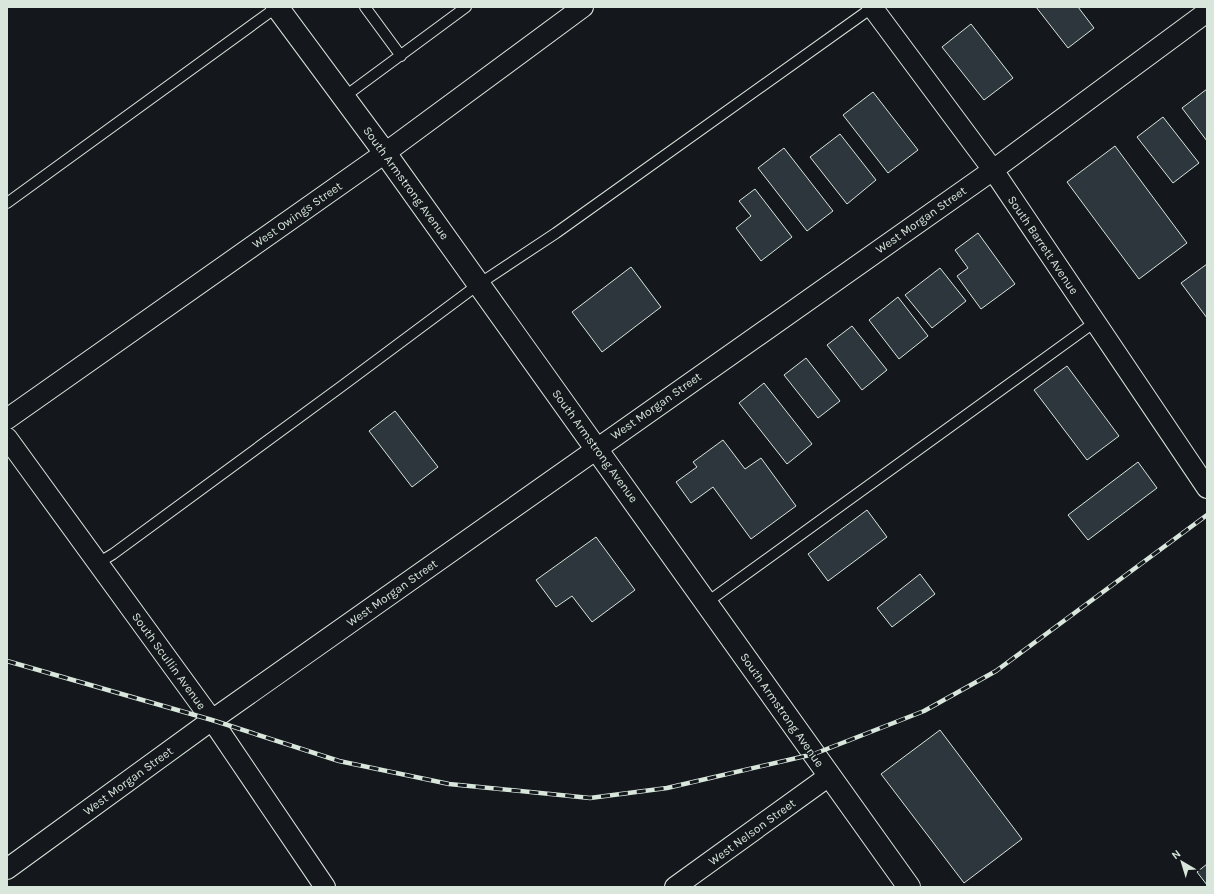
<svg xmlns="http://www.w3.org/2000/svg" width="1214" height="894" font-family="Karla,sans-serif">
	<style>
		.building { fill: #2c363c; stroke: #d8e6dc }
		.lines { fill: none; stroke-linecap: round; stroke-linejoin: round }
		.lane-casing { stroke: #d8e6dc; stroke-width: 12 }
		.street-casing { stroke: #d8e6dc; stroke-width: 22 }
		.primary-casing { stroke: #d8e6dc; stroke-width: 24 }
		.lane { stroke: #14181c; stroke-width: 10 }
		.street { stroke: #14181c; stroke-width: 20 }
		.primary { stroke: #14181c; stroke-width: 22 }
		.rail-casing { stroke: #d8e6dc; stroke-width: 4.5 }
		.rail { stroke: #14181c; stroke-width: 3; stroke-dasharray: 9; stroke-linecap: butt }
		.labels { text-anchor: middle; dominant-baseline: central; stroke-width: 3; stroke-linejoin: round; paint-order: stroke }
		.street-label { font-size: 12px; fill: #d8e6dc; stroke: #14181c }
	</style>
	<rect width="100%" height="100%" fill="#14181c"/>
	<path class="building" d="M 1036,7 L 1078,7 L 1094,28 L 1068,48 Z
		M 971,24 L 1013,78 L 984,100 L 942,47 Z
		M 1207,89 L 1207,141 L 1182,108 Z
		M 873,92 L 918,150 L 888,173 L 843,115 Z
		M 1163,117 L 1199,163 L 1173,183 L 1137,137 Z
		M 840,134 L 876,180 L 847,204 L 810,157 Z
		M 1115,146 L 1187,243 L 1139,279 L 1067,182 Z
		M 784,148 L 833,211 L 807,231 L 758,168 Z
		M 755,189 L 792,237 L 761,261 L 736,228 L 751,216 L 739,201 Z
		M 978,233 L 1015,284 L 981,309 L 957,276 L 968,268 L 955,250 Z
		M 1207,264 L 1207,318 L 1181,283 Z
		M 631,267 L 661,307 L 602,352 L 572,312 Z
		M 940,268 L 966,301 L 932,328 L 905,295 Z
		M 898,297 L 928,336 L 899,359 L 869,320 Z
		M 852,326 L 887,370 L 862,390 L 827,345 Z
		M 806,358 L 840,401 L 818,418 L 784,375 Z
		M 1067,366 L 1119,436 L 1087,460 L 1034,390 Z
		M 764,383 L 812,444 L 787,464 L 739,403 Z
		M 395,411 L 438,467 L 412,487 L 369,431 Z
		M 723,440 L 745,469 L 761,458 L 796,506 L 751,539 L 713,487 L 691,503 L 676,482 L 697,467 L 693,462 Z
		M 1138,462 L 1157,488 L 1088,540 L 1068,515 Z
		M 867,510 L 887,537 L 828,581 L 808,554 Z
		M 596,537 L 635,590 L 592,622 L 572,596 L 556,607 L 536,580 Z
		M 920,574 L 935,594 L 892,627 L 877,608 Z
		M 940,730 L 1022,839 L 964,883 L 881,774 Z
		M 1207,864 L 1207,885 L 1197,872 Z"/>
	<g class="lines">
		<g class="lane-casing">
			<path id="lane" d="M 365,7 L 401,56
				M 344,97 L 466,7
				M 7,203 L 277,7
				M 98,563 L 113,554 L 342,386 L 479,284 L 556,233 L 873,7
				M 706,603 L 1095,322"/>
		</g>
		<g class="street-casing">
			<path id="street" d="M 872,7 L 993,170 L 1207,488
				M 7,419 L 385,153 L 583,7
				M 7,438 L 212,720 L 325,887
				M 7,869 L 212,720 L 993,170 L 1207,12
				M 675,887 L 829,776"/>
		</g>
		<g class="primary-casing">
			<path id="primary" d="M 277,7 L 385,153 L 909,887"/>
		</g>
		<use href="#lane" class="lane"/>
		<use href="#street" class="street"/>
		<use href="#primary" class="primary"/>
		<g class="rail-casing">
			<path id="rail" d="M 7,661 L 212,720 L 339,761 L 449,784 L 590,798 L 667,788 L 814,754 L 924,711 L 996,671 L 1207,515"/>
		</g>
		<use href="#rail" class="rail"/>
	</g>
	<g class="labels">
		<g class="street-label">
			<text transform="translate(406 183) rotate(54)">South Armstrong Avenue</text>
			<text transform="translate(297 215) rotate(-35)">West Owings Street</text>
			<text transform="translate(921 220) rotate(-35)">West Morgan Street</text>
			<text transform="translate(1043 245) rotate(56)">South Barrett Avenue</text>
			<text transform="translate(656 406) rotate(-35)">West Morgan Street</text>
			<text transform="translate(595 446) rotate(54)">South Armstrong Avenue</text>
			<text transform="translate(392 593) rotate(-35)">West Morgan Street</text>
			<text transform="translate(169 661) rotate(54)">South Scullin Avenue</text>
			<text transform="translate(782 710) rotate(55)">South Armstrong Avenue</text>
			<text transform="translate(128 781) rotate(-36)">West Morgan Street</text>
			<text transform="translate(752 832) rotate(-36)">West Nelson Street</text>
		</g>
	</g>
	<rect width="1214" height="894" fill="none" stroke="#d8e6dc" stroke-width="16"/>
	<g transform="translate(1182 862) rotate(322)" stroke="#14181c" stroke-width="3" paint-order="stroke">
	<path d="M0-3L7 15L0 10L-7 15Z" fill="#d8e6dc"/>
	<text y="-6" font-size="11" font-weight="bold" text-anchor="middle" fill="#d8e6dc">N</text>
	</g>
</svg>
